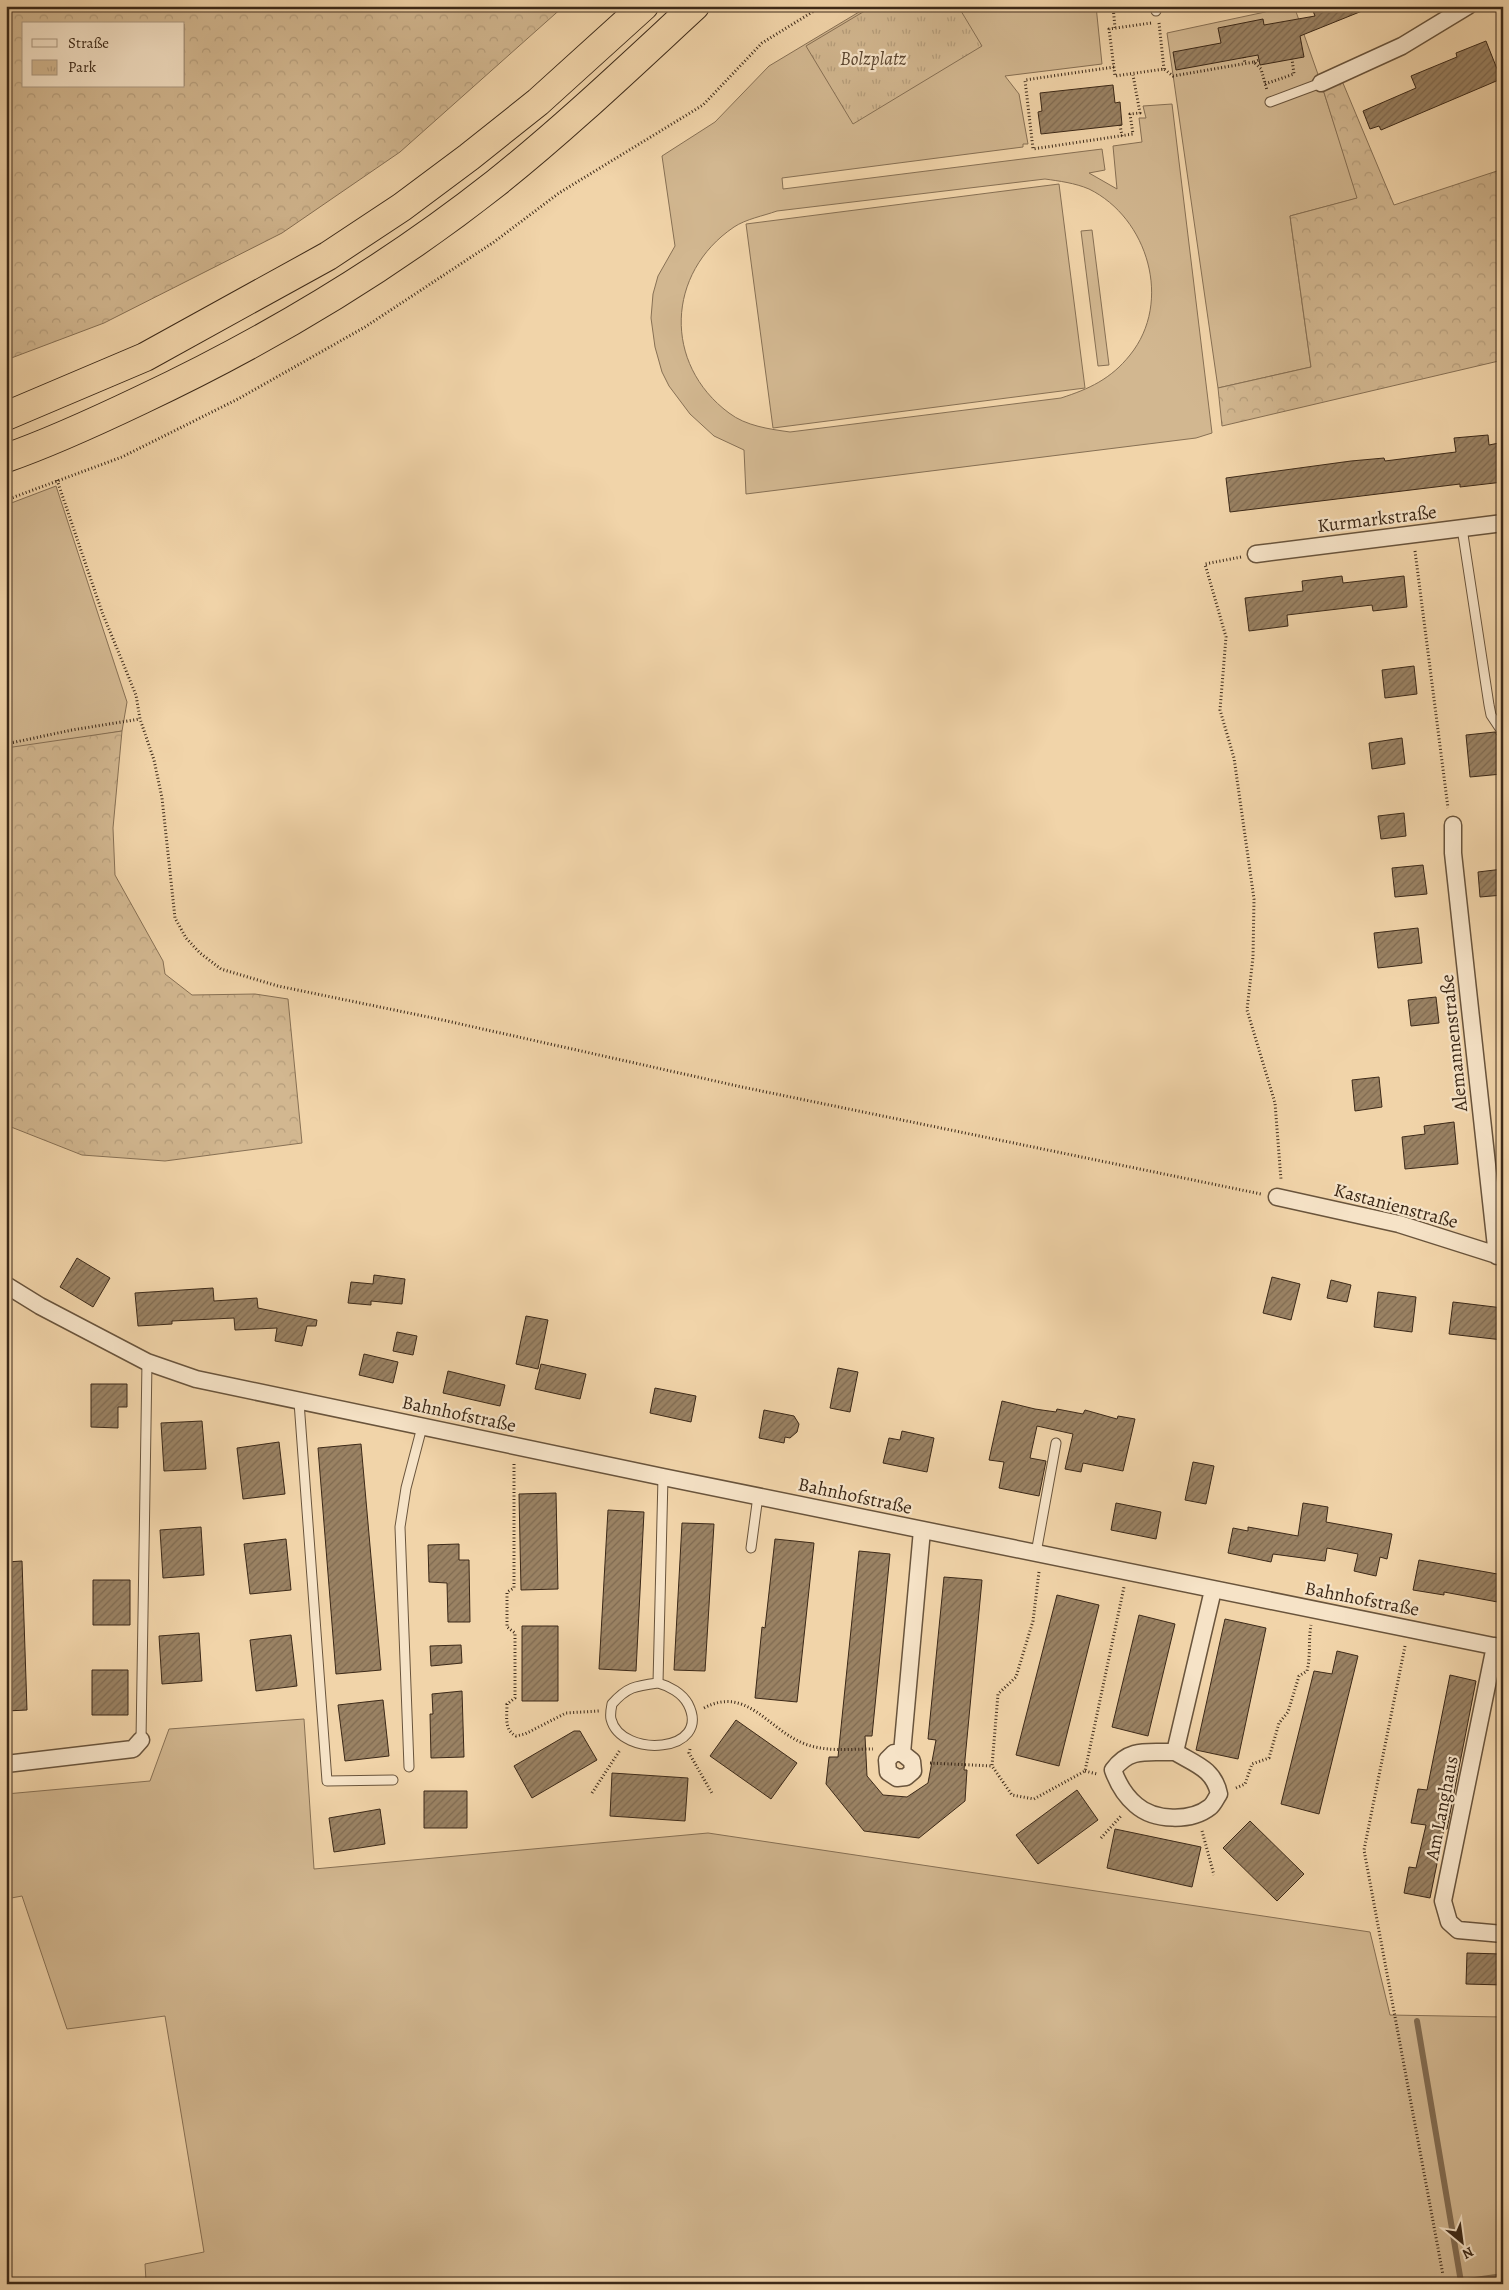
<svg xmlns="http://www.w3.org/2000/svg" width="1509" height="2290" font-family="Alegreya,serif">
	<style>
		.grass { fill: #d2b790; stroke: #877054; fill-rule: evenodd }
		.forest { fill: url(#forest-crowns); stroke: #877054; fill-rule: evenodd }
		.park { fill: url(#park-tufts); stroke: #877054 }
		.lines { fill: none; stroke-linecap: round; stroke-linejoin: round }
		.stream { stroke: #836d52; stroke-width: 6 }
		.building { fill: url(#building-hatch); stroke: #3c2918 }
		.lane-casing { stroke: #69543c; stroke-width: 11 }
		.street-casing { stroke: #69543c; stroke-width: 19 }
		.highway-casing { stroke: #3c2918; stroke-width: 30 }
		.path { stroke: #3c2918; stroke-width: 3; stroke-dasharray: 1 2.5; stroke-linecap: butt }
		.lane { stroke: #f6e3c7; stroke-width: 9 }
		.street { stroke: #f6e3c7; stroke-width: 16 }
		.highway { stroke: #f1d4a9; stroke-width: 28 }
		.labels { text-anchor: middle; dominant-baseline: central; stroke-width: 4.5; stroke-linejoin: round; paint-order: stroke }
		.park-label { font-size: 19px; font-style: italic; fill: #5a4530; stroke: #f6e3c7 }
		.street-label { font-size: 19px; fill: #3c2918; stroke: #f6e3c7 }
	</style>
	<defs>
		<pattern id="forest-crowns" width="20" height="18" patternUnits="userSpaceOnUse" patternTransform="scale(1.25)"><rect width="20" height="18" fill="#d2b790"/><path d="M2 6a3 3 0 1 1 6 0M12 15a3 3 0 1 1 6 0" fill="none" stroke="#b59d7b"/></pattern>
		<pattern id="park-tufts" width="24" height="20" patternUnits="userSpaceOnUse" patternTransform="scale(1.25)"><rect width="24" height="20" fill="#d2b790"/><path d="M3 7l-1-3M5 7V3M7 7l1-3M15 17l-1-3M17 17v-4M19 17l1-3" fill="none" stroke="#b59d7b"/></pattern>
		<pattern id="building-hatch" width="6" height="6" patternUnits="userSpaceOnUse" patternTransform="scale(1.25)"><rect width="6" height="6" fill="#9a8263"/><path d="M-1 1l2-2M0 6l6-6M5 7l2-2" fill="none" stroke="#7f6a51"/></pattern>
	</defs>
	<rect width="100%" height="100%" fill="#f1d4a9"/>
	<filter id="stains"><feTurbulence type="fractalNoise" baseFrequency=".004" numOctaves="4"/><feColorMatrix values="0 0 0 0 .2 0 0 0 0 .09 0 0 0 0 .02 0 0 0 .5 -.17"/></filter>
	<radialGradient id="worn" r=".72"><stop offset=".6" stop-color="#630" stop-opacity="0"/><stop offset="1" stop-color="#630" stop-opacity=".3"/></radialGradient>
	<path class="grass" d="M 869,6 L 1096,6 L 1102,64 L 1005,76 L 1019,94 L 1028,144 L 1023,144 L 1023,147 L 782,178 L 783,189 L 1102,149 L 1105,170 L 1089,173 L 1117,189 L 1113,146 L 1142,142 L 1139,118 L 1146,118 L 1143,106 L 1172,104 L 1212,433 L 1196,438 L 746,494 L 744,450 L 714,436 L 690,414 L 669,386 L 662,372 L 655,347 L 651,318 L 653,294 L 658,276 L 675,246 L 662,156 L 715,122 L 769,66 ZM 1045,179 C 1059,181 1075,183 1089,189 C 1148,218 1173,302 1130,355 C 1111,379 1089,389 1061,398 L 790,432 C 769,429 746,426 729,413 C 663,364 666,273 734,227 C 746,219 763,216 777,211 Z
		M 1283,6 L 1294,6 L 1321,83 L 1358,198 L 1290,216 L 1311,367 L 1218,388 L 1167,33 L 1265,12 Z
		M 1059,184 L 1085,388 L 773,428 L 746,224 Z
		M 1092,230 L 1109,365 L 1098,366 L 1081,231 Z
		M 56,486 L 127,702 L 122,731 L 6,751 L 6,505 Z
		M 304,1719 L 314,1869 L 708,1833 L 1370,1932 L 1390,2015 L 1503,2017 L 1503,2284 L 139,2284 L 146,2281 L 145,2264 L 204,2252 L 165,2016 L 67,2029 L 22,1896 L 6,1899 L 6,1794 L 150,1781 L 169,1729 Z"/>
	<path class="forest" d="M 6,6 L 564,6 L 400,152 L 282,233 L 104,323 L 6,360 ZM 24,24 L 184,24 L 184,86 L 24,86 Z
		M 1340,76 L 1394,205 L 1503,169 L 1503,360 L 1222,426 L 1218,388 L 1311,367 L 1290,216 L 1357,198 L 1321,83 Z
		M 122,731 L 113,828 L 115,875 L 163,961 L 165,974 L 192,995 L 255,994 L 288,999 L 302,1143 L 165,1161 L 82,1155 L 6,1125 L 6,748 Z"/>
	<path class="park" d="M 873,6 L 958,6 L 982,46 L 853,124 L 806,46 Z"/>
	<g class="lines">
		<path class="stream" d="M 1417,2021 L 1461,2282 L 1503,2276"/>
	</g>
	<path class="building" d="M 1311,6 L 1372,7 L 1300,36 L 1304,57 L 1260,65 L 1258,55 L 1176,70 L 1173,52 L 1221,43 L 1218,28 L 1263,19 L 1264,25 L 1315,16 Z
		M 1486,41 L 1501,79 L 1381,130 L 1379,126 L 1370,129 L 1363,111 L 1416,88 L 1411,76 L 1457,57 L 1456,53 Z
		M 1113,85 L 1115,103 L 1120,102 L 1122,125 L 1041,134 L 1038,112 L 1042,111 L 1040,93 Z
		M 1488,435 L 1489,445 L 1499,443 L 1503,482 L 1460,487 L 1460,484 L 1230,512 L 1226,478 L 1351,461 L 1384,458 L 1385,461 L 1456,452 L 1454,438 Z
		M 1342,576 L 1343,583 L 1404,576 L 1407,607 L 1373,611 L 1372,605 L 1287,615 L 1288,626 L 1249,631 L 1245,598 L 1303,591 L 1302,581 Z
		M 1414,666 L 1417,694 L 1385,698 L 1382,670 Z
		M 1495,732 L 1499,738 L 1502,774 L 1470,777 L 1466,735 Z
		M 1402,738 L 1405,764 L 1372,769 L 1369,743 Z
		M 1404,813 L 1406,836 L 1381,839 L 1378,816 Z
		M 1423,865 L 1427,894 L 1395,897 L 1392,868 Z
		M 1503,869 L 1503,895 L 1480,897 L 1478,872 Z
		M 1418,928 L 1422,963 L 1378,968 L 1374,933 Z
		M 1436,997 L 1439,1023 L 1411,1026 L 1408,1000 Z
		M 1379,1077 L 1382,1107 L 1355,1111 L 1352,1080 Z
		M 1454,1122 L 1458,1164 L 1405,1169 L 1402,1137 L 1425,1134 L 1424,1126 Z
		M 77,1258 L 110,1278 L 93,1307 L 60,1287 Z
		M 374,1275 L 405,1279 L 402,1304 L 371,1301 L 371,1305 L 348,1303 L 351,1282 L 373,1284 Z
		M 1272,1277 L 1300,1284 L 1291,1320 L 1263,1313 Z
		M 1331,1280 L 1351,1285 L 1347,1302 L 1327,1298 Z
		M 213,1288 L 214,1301 L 257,1298 L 258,1308 L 317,1320 L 316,1326 L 307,1326 L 302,1346 L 275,1341 L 277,1328 L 235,1330 L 234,1318 L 172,1321 L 172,1324 L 138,1326 L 135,1293 Z
		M 1378,1292 L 1416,1297 L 1412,1332 L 1374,1327 Z
		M 1453,1302 L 1503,1308 L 1503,1340 L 1449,1334 Z
		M 526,1316 L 548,1320 L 538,1369 L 516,1364 Z
		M 397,1332 L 417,1336 L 413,1355 L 393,1351 Z
		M 364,1354 L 398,1362 L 393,1383 L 359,1375 Z
		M 541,1364 L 586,1374 L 580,1399 L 535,1389 Z
		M 838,1368 L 858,1372 L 850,1412 L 830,1408 Z
		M 448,1371 L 505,1385 L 500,1406 L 443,1393 Z
		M 91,1384 L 127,1384 L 127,1407 L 118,1407 L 118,1428 L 91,1427 Z
		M 655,1388 L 696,1396 L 691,1422 L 650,1413 Z
		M 1002,1401 L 1035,1409 L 1056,1412 L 1057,1409 L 1083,1414 L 1085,1410 L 1117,1419 L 1118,1416 L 1135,1419 L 1123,1471 L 1083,1463 L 1081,1472 L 1065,1469 L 1073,1434 L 1037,1426 L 1030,1458 L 1046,1461 L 1039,1496 L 999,1488 L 1004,1462 L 989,1460 Z
		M 764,1410 L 794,1416 L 799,1424 L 797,1432 L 790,1438 L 785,1437 L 784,1443 L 759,1438 Z
		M 202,1421 L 206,1469 L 164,1471 L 161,1423 Z
		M 902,1431 L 934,1438 L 927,1472 L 883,1463 L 889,1438 L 900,1440 Z
		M 279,1442 L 285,1494 L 243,1499 L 237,1448 Z
		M 361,1444 L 381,1670 L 336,1674 L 318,1448 Z
		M 1193,1462 L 1214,1466 L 1206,1504 L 1185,1500 Z
		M 556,1493 L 558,1589 L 521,1590 L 519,1494 Z
		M 1116,1503 L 1161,1512 L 1156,1539 L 1111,1530 Z
		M 1303,1503 L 1328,1507 L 1326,1522 L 1392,1534 L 1387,1559 L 1380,1557 L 1376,1576 L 1354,1571 L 1358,1554 L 1327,1548 L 1325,1561 L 1273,1554 L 1271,1562 L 1228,1553 L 1233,1528 L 1248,1531 L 1248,1527 L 1298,1536 Z
		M 608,1510 L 644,1512 L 636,1671 L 599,1669 Z
		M 682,1523 L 714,1524 L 705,1671 L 674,1670 Z
		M 201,1527 L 204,1575 L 163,1578 L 160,1530 Z
		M 286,1539 L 291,1590 L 250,1594 L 244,1544 Z
		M 775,1539 L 814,1543 L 797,1702 L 755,1698 L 762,1627 L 765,1628 Z
		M 459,1544 L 459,1560 L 469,1560 L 470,1622 L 448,1622 L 447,1583 L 429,1582 L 428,1545 Z
		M 859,1551 L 890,1554 L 872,1736 L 865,1736 L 867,1776 L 883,1795 L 907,1797 L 928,1783 L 936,1740 L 928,1739 L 944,1577 L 982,1580 L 964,1770 L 967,1770 L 965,1801 L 919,1838 L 864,1831 L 826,1784 L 829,1757 L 838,1757 Z
		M 1419,1560 L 1503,1575 L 1503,1603 L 1444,1592 L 1444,1595 L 1413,1590 Z
		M 22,1561 L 27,1710 L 6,1711 L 6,1562 Z
		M 93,1580 L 130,1580 L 130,1625 L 93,1625 Z
		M 1057,1595 L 1099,1605 L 1059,1766 L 1016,1755 Z
		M 1139,1615 L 1175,1624 L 1148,1736 L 1112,1727 Z
		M 1225,1619 L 1266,1628 L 1238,1759 L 1196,1750 Z
		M 522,1626 L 558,1626 L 558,1701 L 522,1701 Z
		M 199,1633 L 202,1681 L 162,1684 L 159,1636 Z
		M 291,1635 L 297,1686 L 256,1691 L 250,1640 Z
		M 461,1645 L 462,1663 L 431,1666 L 430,1646 Z
		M 1337,1651 L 1358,1656 L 1319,1814 L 1281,1804 L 1314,1671 L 1332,1674 Z
		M 92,1670 L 128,1670 L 128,1715 L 92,1715 Z
		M 1450,1675 L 1476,1681 L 1447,1829 L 1444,1829 L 1430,1898 L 1404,1893 L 1409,1867 L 1416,1868 L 1426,1825 L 1411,1823 L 1418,1789 L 1427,1790 Z
		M 462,1691 L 464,1757 L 431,1758 L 430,1714 L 433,1714 L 432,1694 Z
		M 383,1700 L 389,1756 L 345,1761 L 338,1705 Z
		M 736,1720 L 797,1763 L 771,1799 L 710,1756 Z
		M 574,1731 L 580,1731 L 597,1760 L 532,1798 L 514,1766 Z
		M 612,1773 L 688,1778 L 685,1821 L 610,1816 Z
		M 1077,1790 L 1098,1820 L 1038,1864 L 1016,1835 Z
		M 424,1791 L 467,1791 L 467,1828 L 424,1828 Z
		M 380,1809 L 385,1844 L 334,1852 L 329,1818 Z
		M 1250,1821 L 1304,1874 L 1277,1901 L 1223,1848 Z
		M 1115,1829 L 1201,1847 L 1192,1887 L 1107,1868 Z
		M 1467,1953 L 1501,1954 L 1503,1985 L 1466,1984 Z"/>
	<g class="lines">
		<g class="lane-casing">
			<path id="lane" d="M 1156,6 L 1156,11
				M 1270,102 L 1321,83
				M 1462,528 L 1489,705 L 1491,715 L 1503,733
				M 299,1402 L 327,1781 L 393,1780
				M 751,1548 L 758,1496
				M 1036,1553 L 1056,1443
				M 658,1683 C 669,1686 682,1693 688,1704 C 713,1753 621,1759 611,1719 C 610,1715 611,1709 612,1704 C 627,1687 635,1686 658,1683 L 663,1477
				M 141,1740 L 147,1362
				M 409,1767 L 400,1527 L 406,1488 L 422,1427"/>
		</g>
		<g class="street-casing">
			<path id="street" d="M 1321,83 L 1402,46 L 1468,6
				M 1256,554 L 1503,523
				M 1453,825 L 1453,853 L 1497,1256
				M 1277,1197 L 1399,1224 L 1503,1257
				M 6,1285 L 40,1306 L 147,1362 L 196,1379 L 663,1477 L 1503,1648
				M 1495,1646 L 1443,1901 L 1449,1922 L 1458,1930 L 1503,1934
				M 1175,1752 C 1195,1764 1214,1769 1219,1794 C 1216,1798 1214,1804 1210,1807 C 1191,1822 1154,1821 1136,1805 C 1124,1795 1118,1784 1113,1770 C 1130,1747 1148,1753 1175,1752 L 1213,1590
				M 902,1753 L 912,1761 L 913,1771 L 906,1777 L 897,1778 L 888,1772 L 887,1760 L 894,1753 L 902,1753 L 922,1530
				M 6,1764 L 133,1749 L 141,1740"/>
		</g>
		<g class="highway-casing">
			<path id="highway" d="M 6,416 L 145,357 L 328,256 L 402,207 L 469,157 L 538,102 L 644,6
				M 6,458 C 52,442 97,421 141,400 C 266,341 387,269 496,183 C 565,128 630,66 695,6"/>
		</g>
		<path class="path" d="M 1113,6 L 1115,28
			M 1151,23 L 1109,29 L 1115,76 L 1164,69 L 1173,76 L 1254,62 L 1261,69 L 1267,90
			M 1159,23 L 1164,69
			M 1244,57 L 1245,64
			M 1254,62 L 1259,60
			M 1114,67 L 1025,80 L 1033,149 L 1133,134 L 1130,114 L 1140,113 L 1133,75
			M 1265,84 L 1294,74 L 1292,59
			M 1120,125 L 1122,136
			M 57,480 L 102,612 L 136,695 L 140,719 L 154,760 L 162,798 L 175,918 L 186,938 L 200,953 L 221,969 L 278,986 L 438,1019 L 742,1087 L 1261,1194
			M 6,500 L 122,457 L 238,399 L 365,327 L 494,242 L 559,193 L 703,105 L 762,43 L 822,6
			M 1415,551 L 1448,808
			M 1241,557 L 1205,564 L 1226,637 L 1220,710 L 1234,758 L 1254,899 L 1253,957 L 1247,1010 L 1275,1103 L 1281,1180
			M 6,744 L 72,730 L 140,719
			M 514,1464 L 514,1588 L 507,1592 L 507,1627 L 515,1633 L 515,1698 L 507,1704 C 507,1717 504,1730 516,1736 L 525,1734 L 566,1713 L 599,1711
			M 1039,1572 L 1033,1621 L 1016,1677 L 998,1694 L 992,1766 L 1012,1795 L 1034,1799 L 1085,1771 L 1124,1587
			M 1405,1646 L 1364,1850 L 1443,2275
			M 704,1708 C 747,1685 768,1730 805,1744 C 826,1752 850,1749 873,1749
			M 690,1749 L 689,1753 L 713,1795
			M 930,1763 L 992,1766
			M 1085,1771 L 1097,1774
			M 1236,1788 L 1245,1784 L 1252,1764 L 1269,1758 L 1279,1723 L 1288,1712 L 1299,1676 L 1307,1671 C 1311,1655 1308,1642 1311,1625
			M 592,1793 L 620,1750
			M 1202,1831 L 1214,1875
			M 1101,1838 L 1121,1816"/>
		<use href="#lane" class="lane"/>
		<use href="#street" class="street"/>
		<use href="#highway" class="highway"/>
	</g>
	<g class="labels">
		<g class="park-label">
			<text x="873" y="59">Bolzplatz</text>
		</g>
		<g class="street-label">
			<text transform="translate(1377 519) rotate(-7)">Kurmarkstraße</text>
			<text transform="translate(1454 1043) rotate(-96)">Alemannenstraße</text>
			<text transform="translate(1396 1206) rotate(15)">Kastanienstraße</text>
			<text transform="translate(459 1414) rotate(12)">Bahnhofstraße</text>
			<text transform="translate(855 1496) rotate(12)">Bahnhofstraße</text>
			<text transform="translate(1362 1599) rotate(11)">Bahnhofstraße</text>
			<text transform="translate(1442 1808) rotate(-79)">Am Langhaus</text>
		</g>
	</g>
	<rect width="1509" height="2290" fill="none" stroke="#f1d4a9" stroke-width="25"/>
	<rect x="8" y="8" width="1494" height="2275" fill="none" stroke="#3c2918" stroke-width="2.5"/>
	<rect x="12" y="12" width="1484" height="2265" fill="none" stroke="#3c2918"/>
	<rect x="22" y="22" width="162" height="65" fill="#f6e3c7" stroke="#ac9981"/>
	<rect x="32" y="39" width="25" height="8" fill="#f6e3c7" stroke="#ac9981"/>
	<text x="68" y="48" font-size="15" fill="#3c2918">Straße</text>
	<rect x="32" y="60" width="25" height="15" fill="url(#park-tufts)" stroke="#ac9981"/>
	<text x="68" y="72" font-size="15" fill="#3c2918">Park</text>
	<g transform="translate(1462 2242) rotate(151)" stroke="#f6e3c7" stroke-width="4" paint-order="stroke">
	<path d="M0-4L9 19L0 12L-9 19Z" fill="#3c2918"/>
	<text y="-8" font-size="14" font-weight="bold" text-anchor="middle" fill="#3c2918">N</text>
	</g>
	<rect width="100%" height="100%" filter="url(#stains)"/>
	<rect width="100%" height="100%" fill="url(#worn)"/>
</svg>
